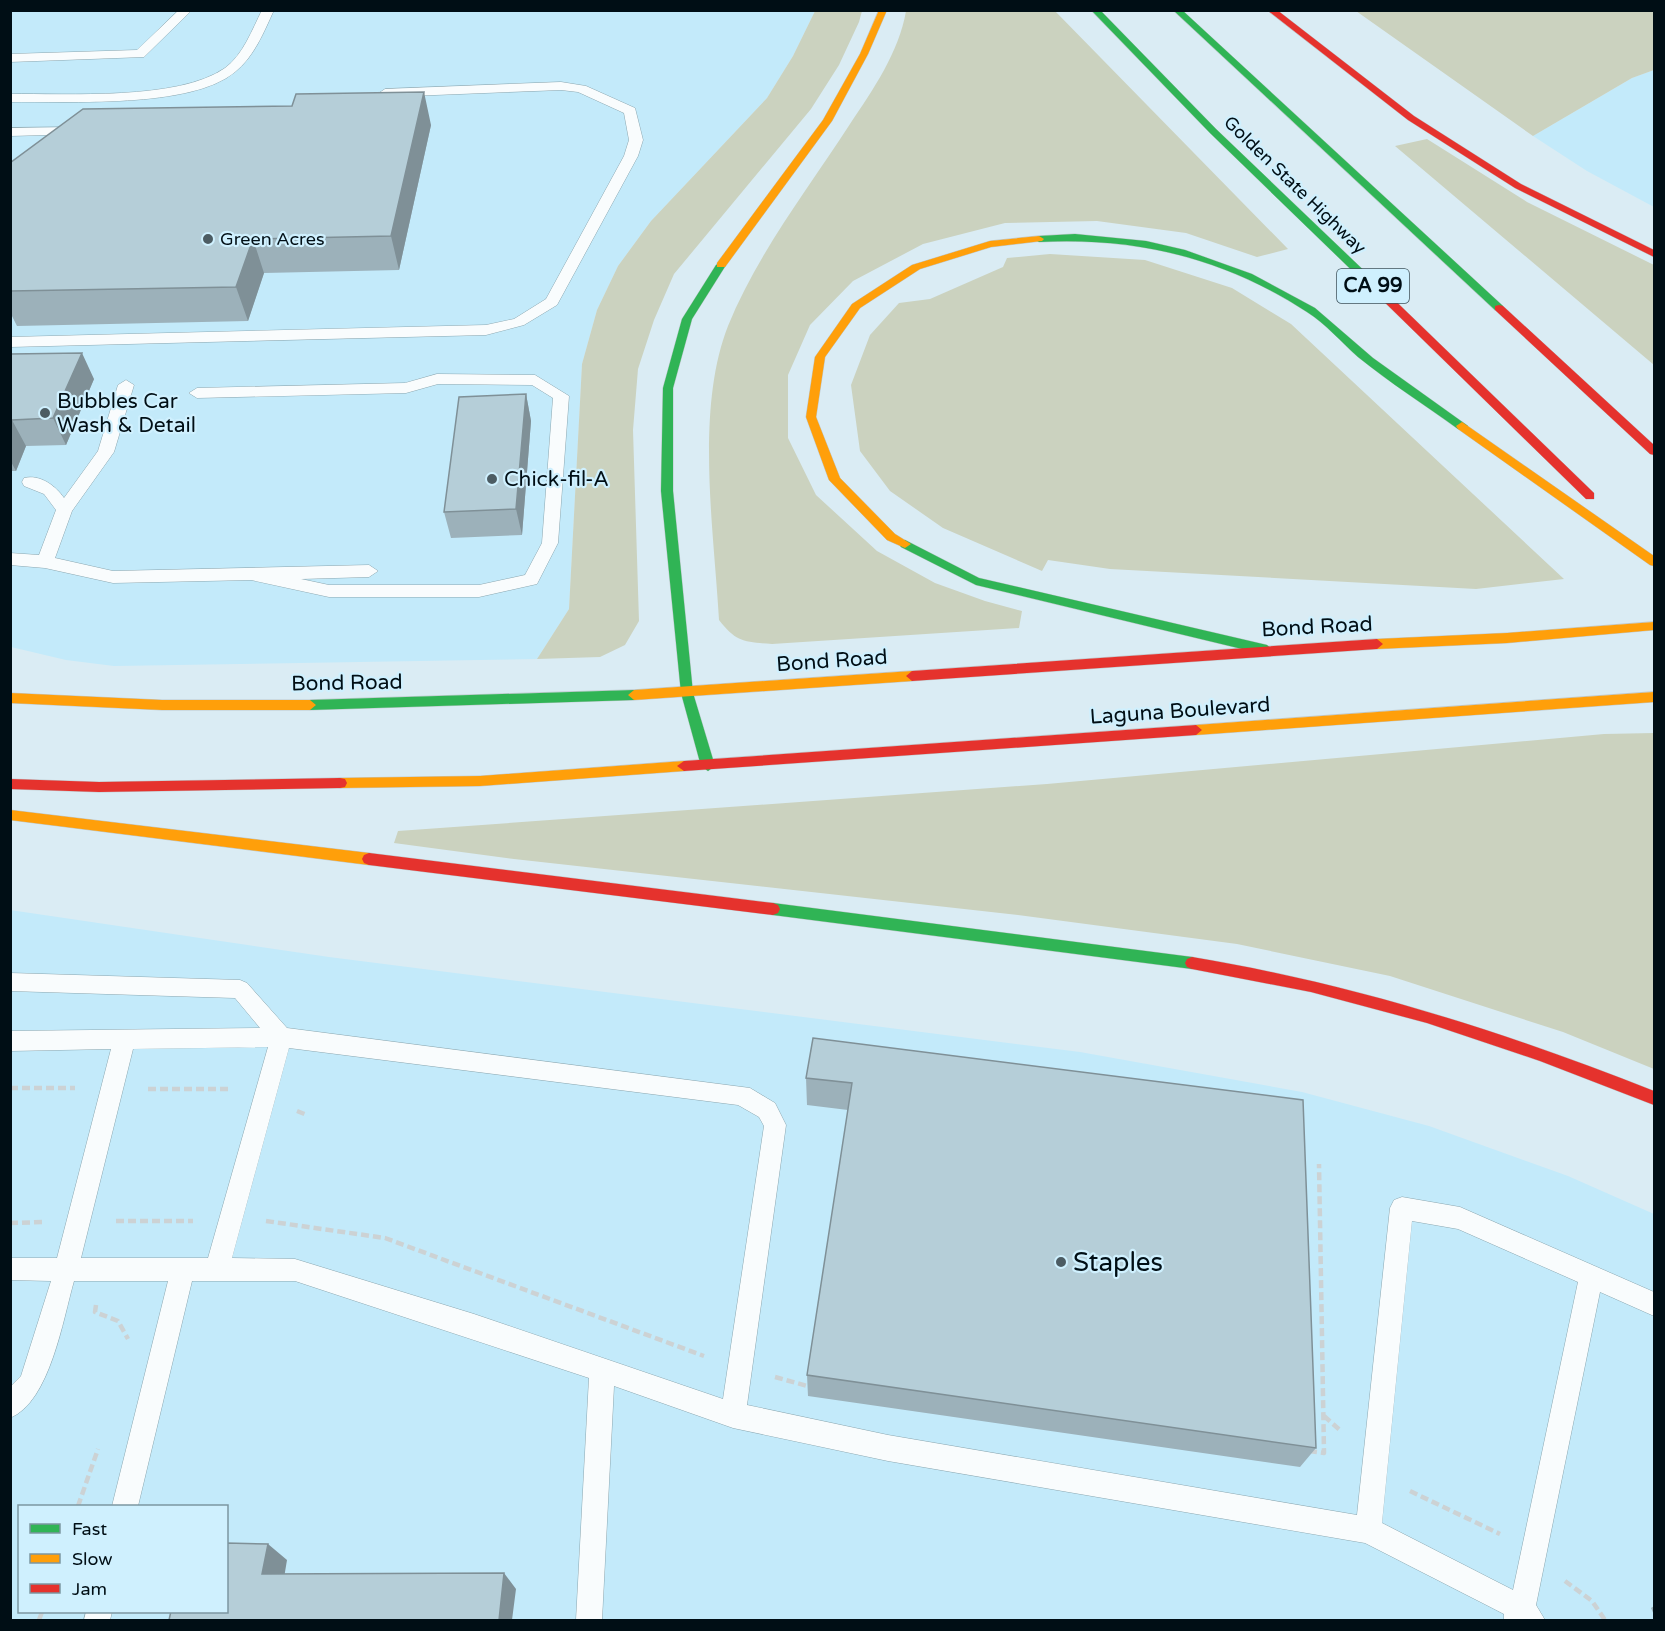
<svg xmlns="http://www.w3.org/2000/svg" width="1665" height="1631" font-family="'Varela Round',sans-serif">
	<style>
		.built { fill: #c3eafa; fill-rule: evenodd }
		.green { fill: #cbd2bf }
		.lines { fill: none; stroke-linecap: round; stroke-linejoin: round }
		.lane-casing { stroke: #8ca7b0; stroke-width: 1 }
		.fast-casing { stroke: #bec8cc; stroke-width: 1 }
		.slow-casing { stroke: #bec8cc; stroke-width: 1 }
		.jam-casing { stroke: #bec8cc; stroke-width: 1 }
		.path { stroke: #ccd2d4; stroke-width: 4.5; stroke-dasharray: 8 4; stroke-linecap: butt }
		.lane { fill: #f9fcfd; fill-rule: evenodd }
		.fast { fill: #30b455; fill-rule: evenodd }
		.slow { fill: #ff9f0a; fill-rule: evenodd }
		.jam { fill: #e5322d; fill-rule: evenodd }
		.wall { fill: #9cb1ba }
		.shaded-wall { fill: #7f9097 }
		.building { fill: #b5ced8; stroke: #7f9097; stroke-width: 1.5 }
		.poi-dot { fill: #4c5c63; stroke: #cff0fe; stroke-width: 2 }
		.labels { text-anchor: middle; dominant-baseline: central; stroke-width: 4.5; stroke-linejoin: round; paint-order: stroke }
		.far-street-label { font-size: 18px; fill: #000e15; stroke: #cff0fe }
		.far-poi-label { font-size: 18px; fill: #000e15; stroke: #cff0fe; text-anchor: start }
		.shield { fill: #cff0fe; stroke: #3e525b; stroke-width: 1.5 }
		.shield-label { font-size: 20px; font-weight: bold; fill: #000e15 }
		.poi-label { font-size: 21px; fill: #000e15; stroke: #cff0fe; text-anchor: start }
		.street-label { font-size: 21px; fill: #000e15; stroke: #cff0fe }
		.near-poi-label { font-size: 26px; fill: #000e15; stroke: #cff0fe; text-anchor: start }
	</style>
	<rect width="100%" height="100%" fill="#daecf4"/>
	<path class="built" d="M 11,11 L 815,11 L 793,56 L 767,98 L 651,221 L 618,266 L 597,310 L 582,364 L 569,609 L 537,659 L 114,666 L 66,660 L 11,647 Z
		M 1654,70 L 1654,207 L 1587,171 L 1533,136 L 1632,78 Z
		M 10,910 L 329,957 L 1080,1052 L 1302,1092 L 1429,1126 L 1568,1176 L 1654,1214 L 1654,1620 L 11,1620 ZM 20,1506 L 226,1506 L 226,1612 L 20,1612 Z"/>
	<path class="green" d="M 815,11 L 862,11 L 859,22 L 839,65 L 811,109 L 674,274 L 654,320 L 638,369 L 633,430 L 639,621 L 625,645 L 600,657 L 537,659 L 569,609 L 582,364 L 597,310 L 618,266 L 651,221 L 767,98 L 793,56 Z
		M 906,11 L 1055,11 L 1288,249 L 1257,257 L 1186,233 L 1097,221 L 1005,223 L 923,244 L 853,281 L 810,325 L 788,375 L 788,438 L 816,495 L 877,551 L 935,583 L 985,601 L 1022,611 L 1019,628 L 772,644 C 744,642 736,642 719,620 C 714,531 695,410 728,326 C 757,254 808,189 850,124 C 873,90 899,52 906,11 Z
		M 1356,11 L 1654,11 L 1654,70 L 1632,78 L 1533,136 Z
		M 1427,139 L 1527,202 L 1654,265 L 1654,365 L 1395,146 Z
		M 1050,254 L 1145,260 L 1232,288 L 1291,324 L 1564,579 L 1476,589 L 1110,569 L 1048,560 L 1042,571 L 943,528 L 890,491 L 860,451 L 851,385 L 870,335 L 899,303 L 930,299 L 1003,267 L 1007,258 Z
		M 1654,733 L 1654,1069 L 1563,1032 L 1390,976 L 1237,944 L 1018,915 L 514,859 L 394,843 L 398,831 L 1047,784 L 1604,734 Z"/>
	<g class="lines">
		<g class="lane-casing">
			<path id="lane" d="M 179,10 L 192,10 L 144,57 L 10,62 L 10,54 L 137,50 Z
				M 262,10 L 274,10 C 264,32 254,57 235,72 C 191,109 67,101 10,102 L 10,94 C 67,93 178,101 225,68 C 243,55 252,30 262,10 Z
				M 561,82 L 586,86 L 635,108 L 643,140 L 638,156 L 557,305 L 524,325 L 486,335 L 10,347 L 10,337 L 486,325 L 514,319 L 546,299 L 624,156 L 629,140 L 624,113 L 578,92 L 561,90 L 385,97 L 379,93 L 385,89 Z
				M 79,127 L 86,131 L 84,134 L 10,136 L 10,128 Z
				M 437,374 L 535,375 L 569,396 L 558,543 L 537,584 L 479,597 L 329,597 L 251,580 L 113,583 L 45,568 L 10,565 L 10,553 L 39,555 L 56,510 L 44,494 L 24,486 L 22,482 L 24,478 C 40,474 56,486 64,498 L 98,451 L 118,385 L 126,380 L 134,385 L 114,452 L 72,511 L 55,558 L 113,571 L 369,565 L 378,571 L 369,577 L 301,579 L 329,585 L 479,585 L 525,575 L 542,543 L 553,398 L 532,385 L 438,384 L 406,393 L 197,398 L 189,393 L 197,388 L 405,383 Z
				M 10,973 L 240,980 L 247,983 L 287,1028 L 750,1088 L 775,1103 L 786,1125 L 747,1405 L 888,1435 L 1357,1515 L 1390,1208 L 1394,1200 L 1402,1197 L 1460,1207 L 1654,1292 L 1654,1316 L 1600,1292 L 1536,1605 L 1545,1620 L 1504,1620 L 1504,1614 L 1365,1543 L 888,1461 L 733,1428 L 614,1386 L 602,1620 L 576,1620 L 589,1378 L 295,1281 L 192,1281 L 138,1506 L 112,1506 L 168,1281 L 74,1281 C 63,1319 50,1402 10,1418 L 10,1387 L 21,1376 L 51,1281 L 10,1280 L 10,1258 L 57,1258 L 111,1049 L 10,1051 L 10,1031 L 260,1028 L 235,998 L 10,991 ZM 268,1047 L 208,1258 L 81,1258 L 133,1049 ZM 289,1048 L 738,1105 L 759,1117 L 764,1126 L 723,1399 L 474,1314 L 295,1259 L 232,1258 ZM 1412,1221 L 1458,1229 L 1578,1282 L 1513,1590 L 1382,1523 Z
				M 86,1612 L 112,1612 L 110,1620 L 84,1620 Z"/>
		</g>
		<g class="fast-casing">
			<path id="fast" d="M 1091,10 L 1100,10 L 1216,129 L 1378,284 L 1378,288 L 1370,288 L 1210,133 Z
				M 1173,10 L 1182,10 L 1503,306 L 1503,310 L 1495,310 Z
				M 1075,234 L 1146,241 L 1185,250 L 1252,274 L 1315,308 L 1373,358 L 1468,426 L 1462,430 L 1458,429 C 1425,405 1390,383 1358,357 C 1341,342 1326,324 1307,312 C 1224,258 1137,237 1039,242 L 1034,239 L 1039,236 Z
				M 721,262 L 726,265 L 692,319 L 673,388 L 673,491 L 693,693 L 715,766 L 708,771 L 701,766 L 681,693 L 661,491 L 663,388 L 682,319 L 716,265 Z
				M 905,540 L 979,578 L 1267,645 L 1273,650 L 1267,655 L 976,585 L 901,547 L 899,544 Z
				M 634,690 L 640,695 L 634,700 L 310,710 L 304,705 L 310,700 Z
				M 773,903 L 1192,957 L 1197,959 L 1199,963 L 1197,967 L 1192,969 L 773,915 L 768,913 L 766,909 L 768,905 Z"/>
		</g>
		<g class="slow-casing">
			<path id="slow" d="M 879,10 L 887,10 L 868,54 L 832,121 L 725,267 L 717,267 L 717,263 L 823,120 L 860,54 Z
				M 1039,236 L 1044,239 L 1042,241 L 991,247 L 920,269 L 860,308 L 825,357 L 816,417 L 840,478 L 895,534 L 911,544 L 905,548 L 887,540 L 829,480 L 806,417 L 815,357 L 852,304 L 912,265 L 990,241 Z
				M 1462,422 L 1654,556 L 1654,566 L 1650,565 L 1458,429 L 1456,426 Z
				M 1654,622 L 1654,630 L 1507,643 L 1377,649 L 1371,644 L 1377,639 L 1507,633 Z
				M 912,671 L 918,676 L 912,681 L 634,700 L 628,695 L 634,690 Z
				M 1654,692 L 1654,702 L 1196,735 L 1190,730 L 1196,725 Z
				M 10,693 L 162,700 L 310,700 L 316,705 L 310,710 L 162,710 L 10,703 Z
				M 684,761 L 691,766 L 684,771 L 480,786 L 340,788 L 335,787 L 333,783 L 335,779 L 340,778 L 480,776 Z
				M 10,810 L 369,853 L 374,855 L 376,859 L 374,863 L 369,865 L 10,820 Z"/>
		</g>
		<g class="jam-casing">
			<path id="jam" d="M 1267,10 L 1277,10 L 1414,116 L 1521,184 L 1654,250 L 1654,257 L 1515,188 L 1408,120 Z
				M 1374,283 L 1378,284 L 1594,493 L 1594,499 L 1586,499 L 1370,288 L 1370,284 Z
				M 1499,305 L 1503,306 L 1654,445 L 1654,455 L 1650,454 L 1495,310 L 1495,306 Z
				M 1377,639 L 1383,644 L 1377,649 L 912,681 L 906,676 L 912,671 Z
				M 1196,725 L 1202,730 L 1196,735 L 684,771 L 677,766 L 684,761 Z
				M 340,778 L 345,779 L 347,783 L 345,787 L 340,788 L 99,792 L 10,789 L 10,779 L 99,782 Z
				M 369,853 L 773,903 L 778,905 L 780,909 L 778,913 L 773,915 L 369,865 L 364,863 L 362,859 L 364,855 Z
				M 1192,957 C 1354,984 1502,1031 1654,1091 L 1654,1105 L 1540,1061 L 1427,1023 L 1311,992 L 1192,969 L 1187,967 L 1185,963 L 1187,959 Z"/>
		</g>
		<path class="path" d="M 10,1088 L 75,1088
			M 148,1089 L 231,1089
			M 297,1111 L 307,1115
			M 116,1221 L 193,1221
			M 266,1221 L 385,1238 L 704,1356
			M 10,1223 L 43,1222
			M 96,1305 L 95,1312 L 118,1321 L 128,1339
			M 775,1377 L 811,1387
			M 1324,1416 L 1341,1431
			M 1309,1451 L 1324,1453 L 1319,1164
			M 1410,1491 L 1500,1534
			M 78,1506 L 98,1449
			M 1565,1581 L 1592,1601 L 1605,1620
			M 39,1620 L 42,1612"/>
		<use href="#lane" class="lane"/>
		<use href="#fast" class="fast"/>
		<use href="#slow" class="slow"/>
		<use href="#jam" class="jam"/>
	</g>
	<path class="wall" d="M 431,125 L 399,270 L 264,273 L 248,321 L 17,326 L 10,312 L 10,163 Z
		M 10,354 L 94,379 L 66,445 L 26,446 L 16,471 L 10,471 Z
		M 526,394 L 531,421 L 522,535 L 451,538 L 444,512 Z
		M 813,1038 L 1316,1448 L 1300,1467 L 808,1396 L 807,1375 L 848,1110 L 807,1105 L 806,1078 Z
		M 1654,1606 L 1654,1615 L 1651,1608 Z"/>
	<path class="shaded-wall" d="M 424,92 L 431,125 L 399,270 L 391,236 Z
		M 253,239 L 264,273 L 248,321 L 236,287 Z
		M 82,353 L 94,379 L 66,445 L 53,418 Z
		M 526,394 L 531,421 L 522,535 L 516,509 Z
		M 12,420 L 26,446 L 16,471 L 10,460 L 10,424 Z
		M 268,1544 L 287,1560 L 282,1590 L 262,1574 Z
		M 504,1573 L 516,1589 L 512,1620 L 499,1620 Z"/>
	<path class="building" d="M 424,92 L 391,236 L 253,239 L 236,287 L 10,291 L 10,163 L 83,109 L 292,106 L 296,94 Z
		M 82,353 L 53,418 L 12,420 L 10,424 L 10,354 Z
		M 526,394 L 516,509 L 444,512 L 459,397 Z
		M 813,1038 L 1303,1100 L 1316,1448 L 807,1375 L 852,1083 L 806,1078 Z
		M 226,1543 L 268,1544 L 262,1574 L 504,1573 L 499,1620 L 169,1620 L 171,1611 L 226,1611 Z"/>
	<g class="poi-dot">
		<circle cx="208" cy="239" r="6"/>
		<circle cx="45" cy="413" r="6"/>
		<circle cx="492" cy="479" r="6"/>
		<circle cx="1061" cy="1262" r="6"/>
	</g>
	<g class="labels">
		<g class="far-street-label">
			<text transform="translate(1295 185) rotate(44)">Golden State Highway</text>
		</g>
		<g class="far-poi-label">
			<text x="220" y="239">Green Acres</text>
		</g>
		<rect class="shield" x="1337" y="269" width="72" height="34" rx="4.5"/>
		<g class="shield-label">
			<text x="1373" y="286">CA 99</text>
		</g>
		<g class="poi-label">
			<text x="57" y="401">Bubbles Car<tspan x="57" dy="24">Wash &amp; Detail</tspan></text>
			<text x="504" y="479">Chick-fil-A</text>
		</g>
		<g class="street-label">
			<text transform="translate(1317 627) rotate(-3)">Bond Road</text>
			<text transform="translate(832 661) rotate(-4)">Bond Road</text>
			<text transform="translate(347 683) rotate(-1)">Bond Road</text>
			<text transform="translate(1180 711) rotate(-4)">Laguna Boulevard</text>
		</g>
		<g class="near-poi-label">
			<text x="1073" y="1262">Staples</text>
		</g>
	</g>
	<rect width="1665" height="1631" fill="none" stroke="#000e15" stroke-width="24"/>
	<rect x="18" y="1505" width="210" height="108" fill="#cff0fe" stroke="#7c96a1" stroke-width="1.5"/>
	<rect x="30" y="1524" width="30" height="9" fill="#30b455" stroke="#7c96a1" stroke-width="1.5"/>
	<text x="72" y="1535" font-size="18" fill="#000e15">Fast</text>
	<rect x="30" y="1554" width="30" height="9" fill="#ff9f0a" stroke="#7c96a1" stroke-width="1.5"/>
	<text x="72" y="1565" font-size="18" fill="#000e15">Slow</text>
	<rect x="30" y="1584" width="30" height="9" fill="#e5322d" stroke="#7c96a1" stroke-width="1.5"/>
	<text x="72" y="1595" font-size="18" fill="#000e15">Jam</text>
</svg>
